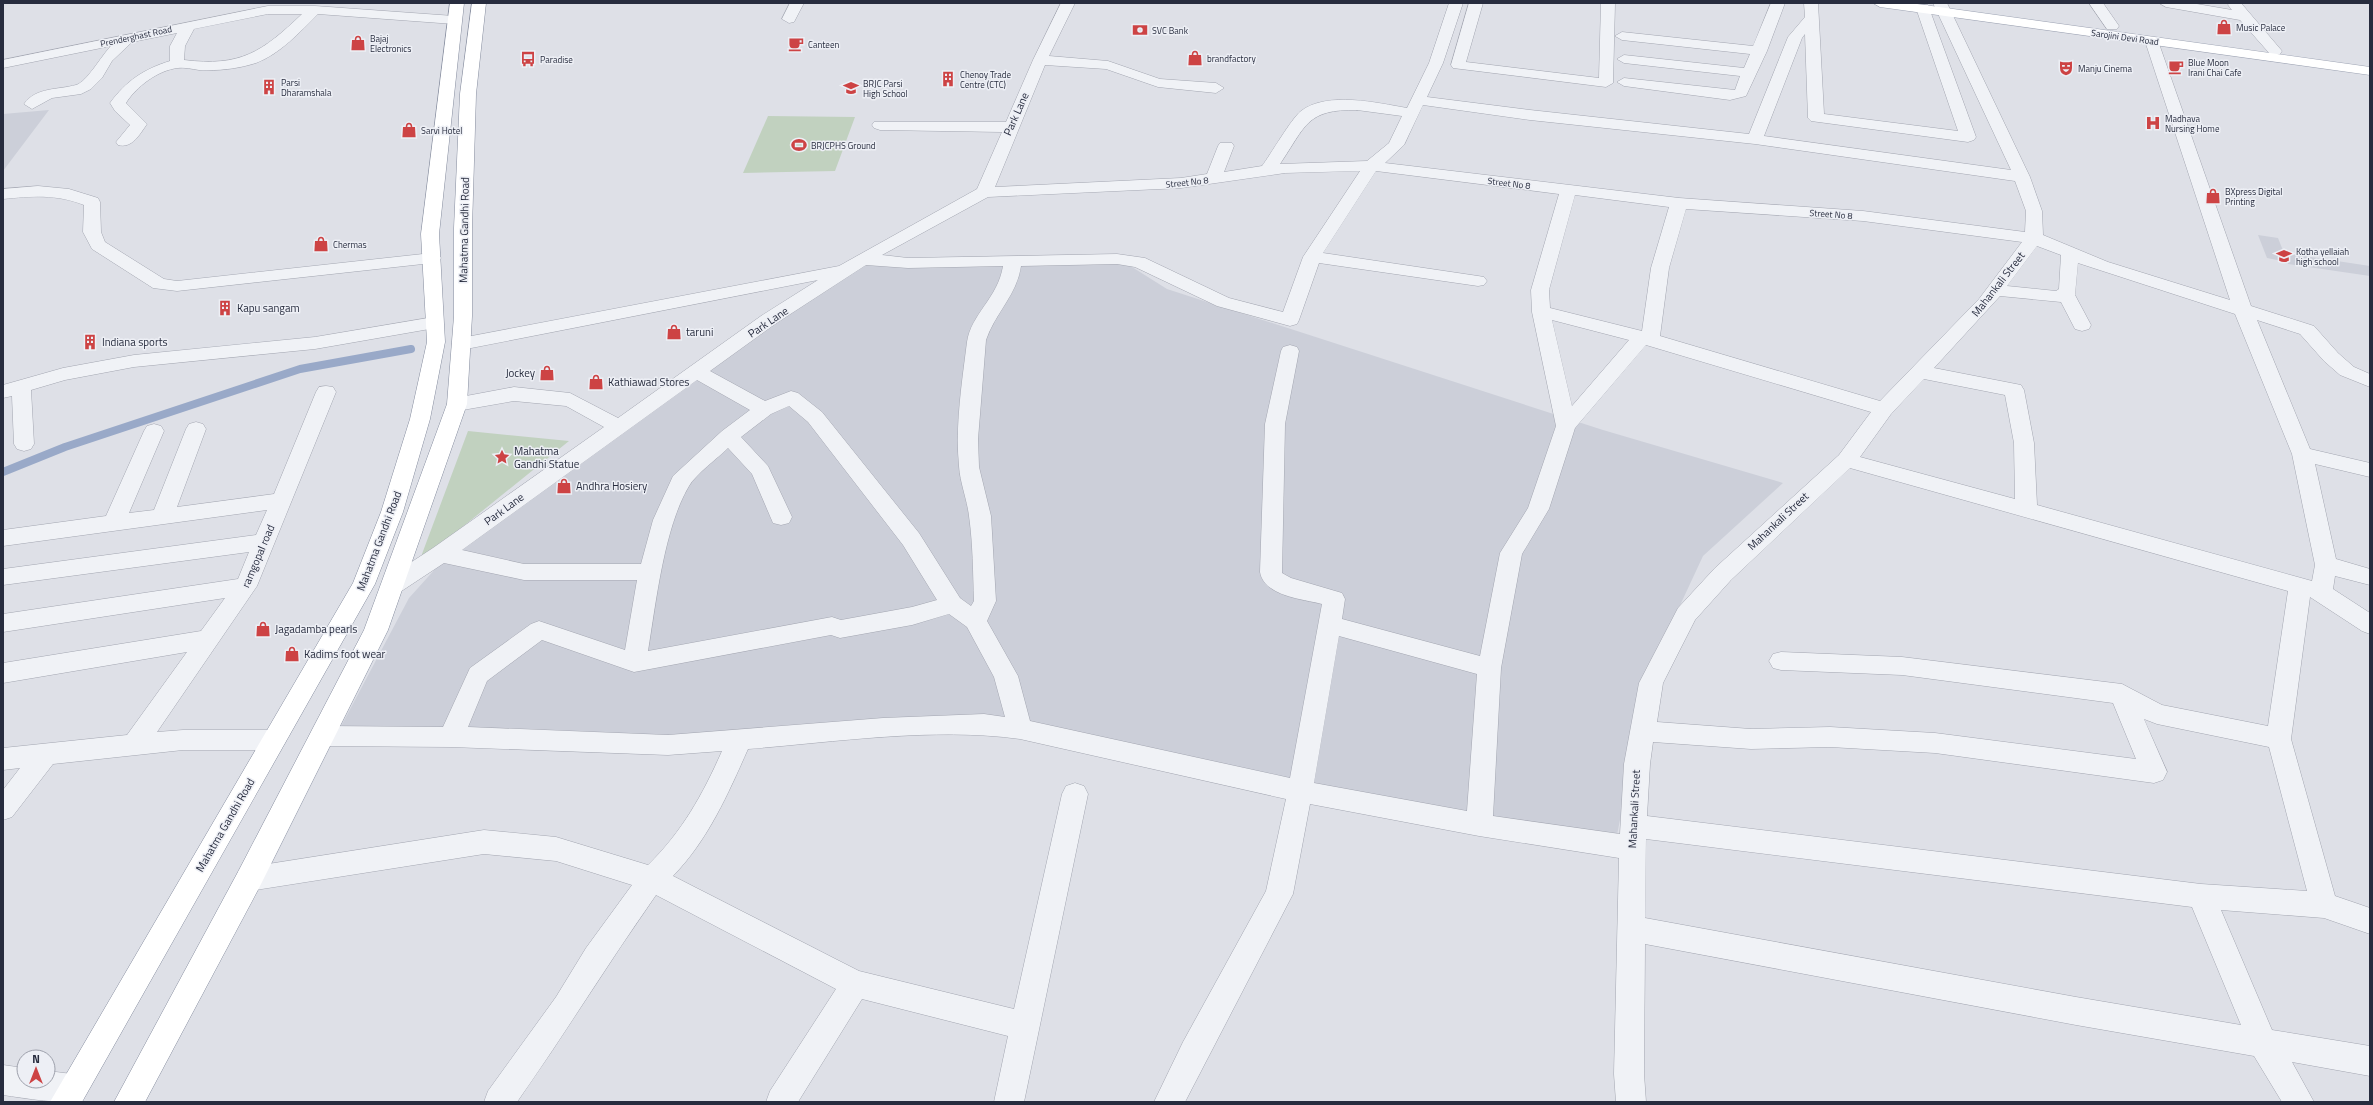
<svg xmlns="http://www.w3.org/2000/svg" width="2373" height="1105" font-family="'Titillium Web',sans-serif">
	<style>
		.built { fill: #cccfd9 }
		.green { fill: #c1d1bf }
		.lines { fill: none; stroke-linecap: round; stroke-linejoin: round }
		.stream { stroke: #99a9c8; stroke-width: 8 }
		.minor-casing { stroke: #a3a6b1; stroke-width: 1 }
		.major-casing { stroke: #9da3b3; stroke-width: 1 }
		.highway-casing { stroke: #858c9e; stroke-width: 1 }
		.minor { fill: #f0f2f6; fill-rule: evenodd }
		.major { fill: #fff; fill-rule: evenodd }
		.highway { fill: #fff; fill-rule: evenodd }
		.labels { text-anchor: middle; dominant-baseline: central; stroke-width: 3; stroke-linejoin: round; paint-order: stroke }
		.far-poi-label { font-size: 9px; fill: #272c3e; stroke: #edeff5; text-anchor: start }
		.far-street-label { font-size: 9px; fill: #272c3e; stroke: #edeff5 }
		.street-label { font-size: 11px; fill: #272c3e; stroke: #edeff5 }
		.poi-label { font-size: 11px; fill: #272c3e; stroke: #edeff5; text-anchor: start }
	</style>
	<rect width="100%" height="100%" fill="#dee0e7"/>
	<path class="built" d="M 49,110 L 3,171 L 3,114 Z
		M 2258,235 L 2278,238 L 2284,253 L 2370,266 L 2370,276 L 2288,264 L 2287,262 L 2267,258 Z
		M 867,260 L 1124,262 L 1167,289 L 1603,430 L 1783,483 L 1703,556 L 1649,672 L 1617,835 L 1483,824 L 992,723 L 670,740 L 338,732 L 409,598 L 446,557 L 678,391 Z"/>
	<path class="green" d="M 768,116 L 855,117 L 835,171 L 743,173 Z
		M 468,431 L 569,441 L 419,562 Z"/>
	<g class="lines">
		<path class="stream" d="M 3,472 L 65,447 L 300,369 L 411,349"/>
		<g class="minor-casing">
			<path id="minor" d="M 790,3 L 804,3 L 794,22 L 789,23 L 782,19 Z
				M 1061,3 L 1075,3 L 1049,56 L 1108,61 L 1160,79 L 1216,83 L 1224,88 L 1216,93 L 1158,87 L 1106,69 L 1045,65 L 995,187 L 1181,178 L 1207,174 L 1218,146 L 1220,143 L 1232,143 L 1234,146 L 1224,172 L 1262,166 C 1271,154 1291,119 1301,111 C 1327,91 1378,103 1407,108 L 1429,63 L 1449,3 L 1463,3 L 1443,63 L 1427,97 L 1530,110 L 1749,134 L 1788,37 L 1805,17 L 1804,3 L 1818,3 L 1824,114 L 1958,131 L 1916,8 L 1918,5 L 1928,5 L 1976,137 L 1974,140 L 1968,142 L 1811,121 L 1808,118 L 1805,34 L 1802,38 L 1764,136 L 2011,170 L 1933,3 L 1947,3 L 2030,177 L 2042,211 L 2043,235 L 2108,262 L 2230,300 L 2145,41 L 2147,38 L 2157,38 L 2251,306 L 2314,326 L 2338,353 L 2354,367 L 2370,374 L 2370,387 L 2340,375 L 2324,361 L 2300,334 L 2257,320 L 2310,449 L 2370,463 L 2370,477 L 2315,464 L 2336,559 L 2370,569 L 2370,585 L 2335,576 L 2333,589 L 2370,613 L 2370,634 L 2362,631 L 2310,597 L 2291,739 L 2335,896 L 2370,908 L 2370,934 L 2324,918 L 2221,910 L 2272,1030 L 2370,1046 L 2370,1076 L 2292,1062 L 2314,1102 L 2282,1102 L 2254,1056 L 2076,1025 L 1645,944 L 1644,1074 L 1646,1102 L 1616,1102 L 1614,1074 L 1619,858 L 1479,836 L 1310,804 L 1293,894 L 1185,1102 L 1154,1102 L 1183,1042 L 1266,891 L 1286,799 L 1020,739 C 934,727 835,742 748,749 C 728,794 708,840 673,876 L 859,971 L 1014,1009 L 1062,794 L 1066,786 L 1075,783 L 1084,786 L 1088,794 L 1024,1102 L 994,1102 L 1008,1036 L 862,999 L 798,1102 L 766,1102 L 770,1091 L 836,989 L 656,895 C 608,963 565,1034 517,1102 L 484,1102 L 488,1091 L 556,997 L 586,948 L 632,885 L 556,861 L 484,854 L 249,891 L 239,888 L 236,879 L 239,870 L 249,867 L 484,830 L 556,837 L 648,865 C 682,832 703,794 722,751 L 668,755 L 451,747 L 324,746 L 315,743 L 312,736 L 315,729 L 324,726 L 443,727 L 470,668 L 531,624 L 539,621 L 625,650 L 637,580 L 524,580 L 444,563 L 400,592 L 392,595 L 384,592 L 381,586 L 384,580 L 433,548 L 604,427 L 566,406 L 514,401 L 457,411 L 450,409 L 447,404 L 450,399 L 514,387 L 570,393 L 618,418 L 761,316 L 818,280 L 461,350 L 454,348 L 452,344 L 454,340 L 461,338 L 839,266 L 977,189 L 1002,132 L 880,130 L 874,128 L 872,125 L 874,122 L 1006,122 L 1033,60 ZM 1423,105 L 1530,120 L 1755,144 L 2015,181 L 2026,211 L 2025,232 L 1863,211 L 1679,198 L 1385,163 L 1404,145 ZM 1357,110 L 1402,116 L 1389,143 L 1367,161 L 1280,164 C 1306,126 1306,109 1357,110 ZM 1360,171 L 1303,257 L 1283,312 L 1229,298 L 1145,258 L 1117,254 L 908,258 L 882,255 L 988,197 L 1181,188 L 1285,173 ZM 1376,171 L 1559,194 L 1531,290 L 1532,312 L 1556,426 L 1528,508 L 1500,553 L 1480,656 L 1342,619 L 1345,599 L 1342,593 L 1291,578 L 1282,573 L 1285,424 L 1299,351 L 1297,347 L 1290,345 L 1283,347 L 1281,351 L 1265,424 L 1260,572 C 1264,596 1302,599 1322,604 L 1290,778 L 1030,721 L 1018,676 L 987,621 L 996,601 L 991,516 L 979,467 L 978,439 L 986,340 C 995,313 1017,295 1021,266 L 1117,264 L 1135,267 L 1217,306 L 1290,326 L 1297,324 L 1299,320 L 1319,263 L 1478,286 L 1484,285 L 1487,281 L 1484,277 L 1478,276 L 1323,253 ZM 1575,195 L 1669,207 L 1651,268 L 1642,331 L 1550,308 L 1549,290 ZM 1686,209 L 1863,221 L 2022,242 L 1979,299 L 1880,401 L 1660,336 L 1669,268 ZM 2037,246 L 2061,255 L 2059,289 L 2056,291 L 2007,286 ZM 2078,263 L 2235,314 L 2292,454 L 2315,565 L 2312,581 L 2037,505 L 2034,443 L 2024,390 L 2021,385 L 1934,368 L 2000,296 L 2061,302 L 2075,329 L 2082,331 L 2089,329 L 2091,325 L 2075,295 ZM 866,265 L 908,268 L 1003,266 C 998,298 971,314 967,342 C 962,382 955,426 959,466 C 960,483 967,499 969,516 C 973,544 973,573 974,601 L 971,606 L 960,598 L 919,533 L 822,412 L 798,393 L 791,391 L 765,401 L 710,371 L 775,324 ZM 1552,320 L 1629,340 L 1572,406 ZM 1646,345 L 1871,412 L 1839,455 L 1715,568 L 1678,608 L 1639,683 L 1624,764 L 1620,834 L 1493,816 L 1501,668 L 1522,554 L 1549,509 L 1575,428 ZM 1924,379 L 2005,395 L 2014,443 L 2015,499 L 1860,457 L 1891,414 ZM 697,380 L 750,410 L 722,431 L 673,476 L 653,520 L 641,564 L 524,564 L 462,550 ZM 789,406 L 808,422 L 903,545 L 937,600 L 912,607 L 841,620 L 832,617 L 648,651 C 656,603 664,528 689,486 C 696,474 718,458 728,448 L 752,474 L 773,523 L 781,525 L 789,523 L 792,517 L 768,466 L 741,437 L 771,414 ZM 1850,468 L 2288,591 L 2268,726 L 2162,705 L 2122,684 L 1902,657 L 1781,652 L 1773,654 L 1769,661 L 1773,668 L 1781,670 L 1902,675 L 2113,703 L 2136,759 L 1935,733 L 1830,727 L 1751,729 L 1657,722 L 1663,683 L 1695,620 L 1731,580 ZM 949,614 L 967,627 L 994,677 L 1005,717 L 984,714 L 883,718 L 668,735 L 468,727 L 487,681 L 542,640 L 634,672 L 831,635 L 840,638 L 912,625 ZM 1339,636 L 1477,674 L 1467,811 L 1314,783 ZM 2144,719 L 2157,724 L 2269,747 L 2307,891 L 2201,884 L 1647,816 L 1650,764 L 1653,742 L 1751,749 L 1830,747 L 1935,753 L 2154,783 L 2163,780 L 2167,772 ZM 1646,839 L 2192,907 L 2241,1025 L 2076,997 L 1645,918 Z
				M 1469,3 L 1483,3 L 1466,62 L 1599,78 L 1601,3 L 1615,3 L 1613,83 L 1606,87 L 1453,68 L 1451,65 Z
				M 1771,3 L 1785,3 L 1767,51 L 1746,96 L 1730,100 L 1624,86 L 1617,82 L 1624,78 L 1735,90 L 1740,76 L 1624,63 L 1617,59 L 1624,55 L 1744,68 L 1750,54 L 1622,40 L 1615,36 L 1622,32 L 1753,46 Z
				M 2089,3 L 2103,3 L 2119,26 L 2117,29 L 2107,29 Z
				M 2159,3 L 2191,3 L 2232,10 L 2228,5 L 2229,3 L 2241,3 L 2282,51 L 2280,54 L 2270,54 L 2240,20 L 2166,7 Z
				M 268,6 L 315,6 L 454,16 L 461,20 L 454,24 L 318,14 C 300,32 280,54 256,63 C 237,69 218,71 199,70 C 192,69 184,67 178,68 C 158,70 136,87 126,103 L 147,124 C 140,134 132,149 118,145 L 116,142 L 130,125 L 115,111 L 110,103 C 126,81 144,69 170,61 L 170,46 L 177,33 L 132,42 L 112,61 L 102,78 L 91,89 L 81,94 L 52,98 L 32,109 L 24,104 C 36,87 58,90 76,85 C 87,82 101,56 111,46 L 3,68 L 3,60 ZM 268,14 L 302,14 C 262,52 241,67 184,60 L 185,46 L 194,29 Z
				M 38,186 L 69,189 L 98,198 L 100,202 L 101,232 L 105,242 L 164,279 L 177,281 L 432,253 L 438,254 L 441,258 L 438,262 L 432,263 L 177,291 L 153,288 L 92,249 L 83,232 L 84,205 C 57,194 31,196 3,199 L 3,189 Z
				M 434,317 L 441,319 L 443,323 L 441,327 L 315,349 L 134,367 L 65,380 L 31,390 L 34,444 L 31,449 L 24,451 L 17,449 L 14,444 L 12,396 L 3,398 L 3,385 L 63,368 L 134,355 L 315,337 Z
				M 326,386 L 333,387 L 336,392 L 257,586 L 157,732 L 183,730 L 273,730 L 282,733 L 285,740 L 282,747 L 273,750 L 183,750 L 53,764 L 12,817 L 3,820 L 3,790 L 20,768 L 3,770 L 3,748 L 127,735 L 187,652 L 3,683 L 3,663 L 201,631 L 225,598 L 3,632 L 3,614 L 238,579 L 249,552 L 3,585 L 3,569 L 256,535 L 267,510 L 3,546 L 3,530 L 106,516 L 144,431 L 147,426 L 154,424 L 161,426 L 164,431 L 129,513 L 154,510 L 186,429 L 189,424 L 196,422 L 203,424 L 206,429 L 177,507 L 274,494 L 316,392 L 319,387 Z
				M 3,1065 L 24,1068 L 24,1081 L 48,1081 L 48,1071 L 72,1074 L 83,1078 L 87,1089 L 83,1100 C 63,1105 24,1098 3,1095 Z"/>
		</g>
		<g class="major-casing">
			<path id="major" d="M 1873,3 L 1910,3 L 2370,67 L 2370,75 L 1880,7 Z"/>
		</g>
		<g class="highway-casing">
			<path id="highway" d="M 450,3 L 464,3 L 439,234 L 445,342 L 430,419 L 403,512 L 375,584 L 82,1102 L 50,1102 L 353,583 L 381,512 L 410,419 L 427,342 L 421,234 Z
				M 472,3 L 486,3 L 476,94 L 472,228 L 472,316 L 467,404 L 388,630 L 259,888 L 145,1102 L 114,1102 L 239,870 L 364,630 L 447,404 L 454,316 L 454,228 L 460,94 Z"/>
		</g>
		<use href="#minor" class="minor"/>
		<use href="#major" class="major"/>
		<use href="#highway" class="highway"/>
	</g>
	<defs>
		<g id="shop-bare" transform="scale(1.2)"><path d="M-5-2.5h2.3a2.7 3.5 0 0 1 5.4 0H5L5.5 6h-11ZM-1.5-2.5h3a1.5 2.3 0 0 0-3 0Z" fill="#cd4344" stroke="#edeff5" stroke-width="2.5" paint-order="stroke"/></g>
		<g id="bank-bare" transform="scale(1.2)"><path d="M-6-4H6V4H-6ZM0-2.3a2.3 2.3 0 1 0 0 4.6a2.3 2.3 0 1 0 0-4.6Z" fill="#cd4344" stroke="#edeff5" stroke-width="2.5" paint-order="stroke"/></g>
		<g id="cafe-bare" transform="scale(1.2)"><path d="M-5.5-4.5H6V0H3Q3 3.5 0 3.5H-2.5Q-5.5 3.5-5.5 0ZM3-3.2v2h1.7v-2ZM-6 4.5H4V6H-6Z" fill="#cd4344" stroke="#edeff5" stroke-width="2.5" paint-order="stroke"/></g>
		<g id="bus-bare" transform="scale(1.2)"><path d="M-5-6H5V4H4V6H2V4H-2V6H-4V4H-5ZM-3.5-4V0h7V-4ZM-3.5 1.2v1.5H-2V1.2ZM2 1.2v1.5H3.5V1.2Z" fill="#cd4344" stroke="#edeff5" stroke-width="2.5" paint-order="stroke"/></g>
		<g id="theatre-bare" transform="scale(1.2)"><path d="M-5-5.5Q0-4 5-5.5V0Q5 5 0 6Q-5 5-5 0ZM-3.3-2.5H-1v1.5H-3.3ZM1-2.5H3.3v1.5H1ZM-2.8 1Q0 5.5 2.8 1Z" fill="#cd4344" stroke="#edeff5" stroke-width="2.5" paint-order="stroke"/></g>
		<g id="building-bare" transform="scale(1.2)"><path d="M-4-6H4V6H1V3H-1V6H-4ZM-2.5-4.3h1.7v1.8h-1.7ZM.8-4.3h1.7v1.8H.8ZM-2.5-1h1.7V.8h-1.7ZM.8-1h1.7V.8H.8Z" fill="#cd4344" stroke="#edeff5" stroke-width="2.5" paint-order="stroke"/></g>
		<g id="school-bare" transform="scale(1.2)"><path d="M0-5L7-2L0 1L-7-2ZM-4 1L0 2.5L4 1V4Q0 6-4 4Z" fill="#cd4344" stroke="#edeff5" stroke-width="2.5" paint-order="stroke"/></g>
		<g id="hospital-bare" transform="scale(1.2)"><path d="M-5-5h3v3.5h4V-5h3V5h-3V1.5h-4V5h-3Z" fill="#cd4344" stroke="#edeff5" stroke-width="2.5" paint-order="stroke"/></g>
		<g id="stadium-bare" transform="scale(1.2)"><path d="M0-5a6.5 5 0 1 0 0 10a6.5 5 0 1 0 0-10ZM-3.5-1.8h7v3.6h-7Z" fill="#cd4344" stroke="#edeff5" stroke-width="2.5" paint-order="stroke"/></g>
		<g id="sight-bare" transform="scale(1.2)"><path d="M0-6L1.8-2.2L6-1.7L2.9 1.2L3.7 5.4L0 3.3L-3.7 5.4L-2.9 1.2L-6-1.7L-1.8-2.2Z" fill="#cd4344" stroke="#edeff5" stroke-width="2.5" paint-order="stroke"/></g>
	</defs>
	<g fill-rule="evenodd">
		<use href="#shop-bare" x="2224" y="27"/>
		<use href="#bank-bare" x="1140" y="30"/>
		<use href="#shop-bare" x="358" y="43"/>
		<use href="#cafe-bare" x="796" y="44"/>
		<use href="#shop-bare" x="1195" y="58"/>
		<use href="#bus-bare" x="528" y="59"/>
		<use href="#cafe-bare" x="2176" y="67"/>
		<use href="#theatre-bare" x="2066" y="68"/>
		<use href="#building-bare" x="948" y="79"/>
		<use href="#building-bare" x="269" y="87"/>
		<use href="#school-bare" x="851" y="88"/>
		<use href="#hospital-bare" x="2153" y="123"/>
		<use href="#shop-bare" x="409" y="130"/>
		<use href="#stadium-bare" x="799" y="145"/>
		<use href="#shop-bare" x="2213" y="196"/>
		<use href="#shop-bare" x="321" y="244"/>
		<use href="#school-bare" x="2284" y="256"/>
		<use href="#building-bare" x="225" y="308"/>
		<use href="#shop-bare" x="674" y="332"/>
		<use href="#building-bare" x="90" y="342"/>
		<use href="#shop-bare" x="547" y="373"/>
		<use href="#shop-bare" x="596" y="382"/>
		<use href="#sight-bare" x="502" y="457"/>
		<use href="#shop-bare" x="564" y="486"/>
		<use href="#shop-bare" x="263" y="629"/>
		<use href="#shop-bare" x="292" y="654"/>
	</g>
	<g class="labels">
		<g class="far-poi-label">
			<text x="2236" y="27">Music Palace</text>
			<text x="1152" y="30">SVC Bank</text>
			<text x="370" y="38">Bajaj<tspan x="370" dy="10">Electronics</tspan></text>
			<text x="808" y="44">Canteen</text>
			<text x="1207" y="58">brandfactory</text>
			<text x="540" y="59">Paradise</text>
			<text x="2188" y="62">Blue Moon<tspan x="2188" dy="10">Irani Chai Cafe</tspan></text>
			<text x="2078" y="68">Manju Cinema</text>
			<text x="960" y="74">Chenoy Trade<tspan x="960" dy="10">Centre (CTC)</tspan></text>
			<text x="281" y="82">Parsi<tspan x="281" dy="10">Dharamshala</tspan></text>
			<text x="863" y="83">BRJC Parsi<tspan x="863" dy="10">High School</tspan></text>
			<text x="2165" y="118">Madhava<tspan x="2165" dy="10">Nursing Home</tspan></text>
			<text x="421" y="130">Sarvi Hotel</text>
			<text x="811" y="145">BRJCPHS Ground</text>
			<text x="2225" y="191">BXpress Digital<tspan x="2225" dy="10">Printing</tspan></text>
			<text x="333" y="244">Chermas</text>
			<text x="2296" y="251">Kotha yellaiah<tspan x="2296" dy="10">high school</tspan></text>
		</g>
		<g class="far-street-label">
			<text transform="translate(136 36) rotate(-12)">Prenderghast Road</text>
			<text transform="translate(2125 37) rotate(8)">Sarojini Devi Road</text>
			<text transform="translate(1187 182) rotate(-6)">Street No 8</text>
			<text transform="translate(1509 183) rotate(7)">Street No 8</text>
			<text transform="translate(1831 214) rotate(4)">Street No 8</text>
		</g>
		<g class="street-label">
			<text transform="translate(1016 114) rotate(-66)">Park Lane</text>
			<text transform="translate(464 230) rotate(-89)">Mahatma Gandhi Road</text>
			<text transform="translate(1998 284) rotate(-52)">Mahankali Street</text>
			<text transform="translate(768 322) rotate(-34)">Park Lane</text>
			<text transform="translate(504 509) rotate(-36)">Park Lane</text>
			<text transform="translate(1778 521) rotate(-43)">Mahankali Street</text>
			<text transform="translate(379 541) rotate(-69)">Mahatma Gandhi Road</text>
			<text transform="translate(258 556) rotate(-67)">ramgopal road</text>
			<text transform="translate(1634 809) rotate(-87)">Mahankali Street</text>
			<text transform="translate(225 825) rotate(-60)">Mahatma Gandhi Road</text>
		</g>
		<g class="poi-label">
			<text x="237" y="308">Kapu sangam</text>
			<text x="686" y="332">taruni</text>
			<text x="102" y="342">Indiana sports</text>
			<text x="535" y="373" text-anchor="end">Jockey</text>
			<text x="608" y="382">Kathiawad Stores</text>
			<text x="514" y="451">Mahatma<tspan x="514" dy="13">Gandhi Statue</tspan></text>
			<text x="576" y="486">Andhra Hosiery</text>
			<text x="275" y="629">Jagadamba pearls</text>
			<text x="304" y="654">Kadims foot wear</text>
		</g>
	</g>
	<rect width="2373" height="1105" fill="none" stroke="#272c3e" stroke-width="8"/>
	<g transform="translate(36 1069)"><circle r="19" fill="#edeff5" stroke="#9ea1ac"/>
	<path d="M0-3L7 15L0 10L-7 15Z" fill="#cd4344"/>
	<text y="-6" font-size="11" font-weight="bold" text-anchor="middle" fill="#272c3e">N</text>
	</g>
</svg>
